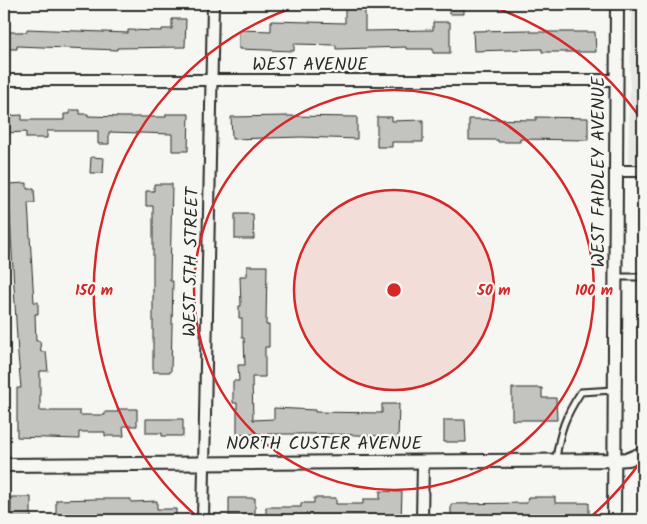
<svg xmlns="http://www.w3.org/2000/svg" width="647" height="524" font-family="Kalam,sans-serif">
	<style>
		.built { fill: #e7e7e3 }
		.building { fill: #c3c3c0; stroke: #2b2b2b }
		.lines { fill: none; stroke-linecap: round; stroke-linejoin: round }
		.service-casing { stroke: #2b2b2b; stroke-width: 9 }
		.minor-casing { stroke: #2b2b2b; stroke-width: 14 }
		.tertiary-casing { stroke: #2b2b2b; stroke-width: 16 }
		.service { stroke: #f6f6f2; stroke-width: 5 }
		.minor { stroke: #f6f6f2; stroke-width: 10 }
		.tertiary { stroke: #f6f6f2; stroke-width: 12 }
		.ring { fill: none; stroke: #d62828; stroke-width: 2.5 }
		.labels { text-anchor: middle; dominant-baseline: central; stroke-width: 4.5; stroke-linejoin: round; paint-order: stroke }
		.street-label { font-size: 18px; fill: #2b2b2b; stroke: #f6f6f2 }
		.centre { fill: #d62828; stroke: #f6f6f2; stroke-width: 2.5 }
		.ring-label { font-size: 15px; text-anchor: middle; font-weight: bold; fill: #d62828; stroke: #f6f6f2; stroke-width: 4.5; stroke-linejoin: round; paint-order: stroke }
	</style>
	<rect width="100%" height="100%" fill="#f6f6f2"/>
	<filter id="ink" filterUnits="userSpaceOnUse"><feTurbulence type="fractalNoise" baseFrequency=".02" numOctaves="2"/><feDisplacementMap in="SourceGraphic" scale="10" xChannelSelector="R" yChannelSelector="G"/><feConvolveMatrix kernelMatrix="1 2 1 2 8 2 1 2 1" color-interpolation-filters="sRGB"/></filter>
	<g filter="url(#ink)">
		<path class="built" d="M 632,4 L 643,4 L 643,163 L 628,163 Z"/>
		<path class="building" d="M 345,4 L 365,4 L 365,31 L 433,30 L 433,22 L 450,22 L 450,53 L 433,53 L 433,49 L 406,49 L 406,47 L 336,49 L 336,45 L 294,44 L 294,51 L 239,49 L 239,30 L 271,31 L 271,21 L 345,23 Z
			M 449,4 L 464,4 L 464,14 L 449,14 Z
			M 172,19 L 186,19 L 185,47 L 117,48 L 117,50 L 17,46 L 17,49 L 4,49 L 4,32 L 27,32 L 27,29 L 128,33 L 128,30 L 162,31 L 162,29 L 172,29 Z
			M 530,30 L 530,32 L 595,32 L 596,52 L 542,52 L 542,49 L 474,51 L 473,31 Z
			M 70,110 L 80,110 L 80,114 L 88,114 L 88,116 L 122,117 L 166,117 L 166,114 L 189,114 L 188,151 L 172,151 L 172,134 L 109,132 L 109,144 L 98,144 L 98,131 L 47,131 L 47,138 L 26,138 L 26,132 L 4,133 L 4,116 L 22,115 L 22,120 L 64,120 L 64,114 L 70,114 Z
			M 287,116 L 357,117 L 357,139 L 302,137 L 232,139 L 231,117 Z
			M 377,117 L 392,117 L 392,121 L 423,120 L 423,142 L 392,142 L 392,147 L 377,147 Z
			M 536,117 L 588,118 L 588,140 L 520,139 L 520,142 L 498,142 L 498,140 L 469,140 L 469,119 L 536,120 Z
			M 91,157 L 104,158 L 103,173 L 90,173 Z
			M 27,183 L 27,189 L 34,189 L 35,203 L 28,203 L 34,302 L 38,302 L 38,314 L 35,314 L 36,341 L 40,341 L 41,352 L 46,352 L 48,371 L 40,371 L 40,411 L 80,411 L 80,415 L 105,415 L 105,412 L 118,412 L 118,409 L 137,409 L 137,426 L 123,426 L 124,436 L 105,436 L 105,432 L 79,432 L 79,439 L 17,437 L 17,388 L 21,388 L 18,355 L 8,184 Z
			M 154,184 L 172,184 L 170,281 L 173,281 L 171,372 L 153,372 L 153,206 L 146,206 L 146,191 L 154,191 Z
			M 235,214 L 253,214 L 254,239 L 235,239 Z
			M 247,266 L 267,266 L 266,325 L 269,325 L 269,347 L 265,347 L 265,377 L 252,377 L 253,420 L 274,419 L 274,408 L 315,410 L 315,412 L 382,413 L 382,404 L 399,404 L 398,440 L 382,440 L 382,436 L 331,434 L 259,434 L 237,435 L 237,403 L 233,403 L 233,381 L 239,381 L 238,365 L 245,365 L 244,338 L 242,338 L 242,318 L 239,318 L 239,306 L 241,306 L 240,276 L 247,276 Z
			M 512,388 L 542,388 L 542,398 L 556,398 L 557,420 L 512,420 Z
			M 146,419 L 183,419 L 183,436 L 162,436 L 162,433 L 146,433 Z
			M 444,420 L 465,420 L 466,442 L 444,442 Z
			M 380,491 L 402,492 L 401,520 L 266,520 L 266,507 L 301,507 L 301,503 L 314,503 L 314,498 L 336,498 L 336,504 L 363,504 L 363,499 L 380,499 Z
			M 11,497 L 31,497 L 31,520 L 11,520 Z
			M 528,497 L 555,497 L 555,503 L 589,503 L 589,520 L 451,520 L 451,504 L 527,503 Z
			M 229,498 L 255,498 L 255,516 L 229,516 Z
			M 97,499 L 131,499 L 131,502 L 157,501 L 157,509 L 176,509 L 176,520 L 139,520 L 139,518 L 71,520 L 71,518 L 56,518 L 56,500 Z"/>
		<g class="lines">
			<g class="service-casing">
				<path id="service" d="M 616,277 L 643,277
					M 556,459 C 560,431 565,416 581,392 L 614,390"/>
			</g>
			<g class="minor-casing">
				<path id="minor" d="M 4,80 L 617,80
					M 616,171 L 643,171
					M 203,520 L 213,4
					M 422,520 L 423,462"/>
			</g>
			<g class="tertiary-casing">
				<path id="tertiary" d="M 4,465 L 614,460 L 629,459 L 643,453
					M 614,520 L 617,4"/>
			</g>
			<use href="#service" class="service"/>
			<use href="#minor" class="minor"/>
			<use href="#tertiary" class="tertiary"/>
		</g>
	</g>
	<circle cx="394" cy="290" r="100" fill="#d62828" fill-opacity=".12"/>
	<g class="ring">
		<circle cx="394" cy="290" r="100"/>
		<circle cx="394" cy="290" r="200"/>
		<path d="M643 458A300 300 0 0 1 587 520M201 520A300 300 0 0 1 304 4M484 4A300 300 0 0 1 643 122"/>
	</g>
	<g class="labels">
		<g class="street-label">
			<text x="310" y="65">WEST AVENUE</text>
			<text transform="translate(599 172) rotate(-90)">WEST FAIDLEY AVENUE</text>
			<text transform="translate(192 262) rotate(-89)">WEST 5TH STREET</text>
			<text x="324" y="444">NORTH CUSTER AVENUE</text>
		</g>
	</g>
	<circle cx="394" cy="290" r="8" class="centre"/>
	<g class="ring-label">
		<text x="494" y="295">50 m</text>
		<text x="594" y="295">100 m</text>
		<text x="94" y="295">150 m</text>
	</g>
	<rect width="647" height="524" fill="none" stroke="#f6f6f2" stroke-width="20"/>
	<rect x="10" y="10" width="627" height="504" fill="none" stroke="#2b2b2b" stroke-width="2" filter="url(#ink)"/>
</svg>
